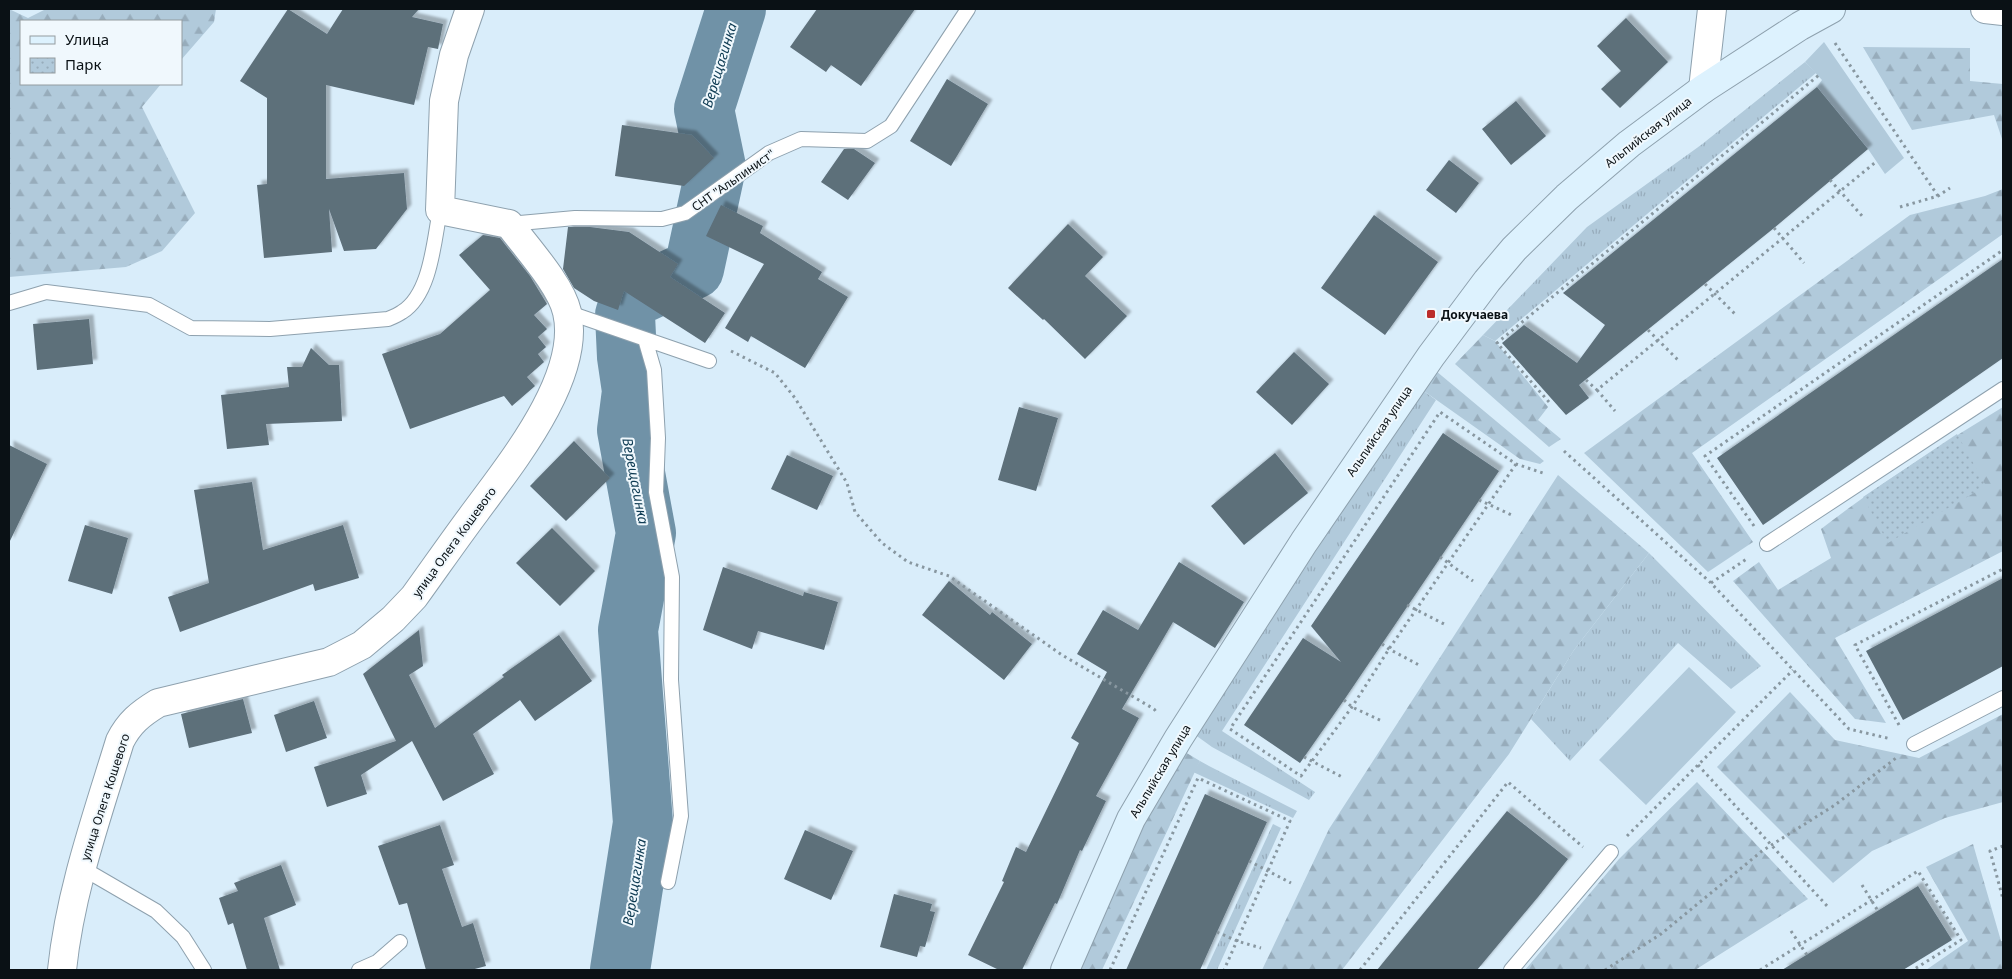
<svg xmlns="http://www.w3.org/2000/svg" width="2012" height="979" font-family="'Noto Sans',sans-serif">
	<style>
		.grass { fill: url(#grass-tufts) }
		.forest { fill: url(#forest-firs) }
		.park { fill: url(#park-dots) }
		.garden { fill: #b1cadb }
		.lines { fill: none; stroke-linecap: round; stroke-linejoin: round }
		.river { stroke: #7092a7; stroke-width: 60 }
		.building { fill: #5d6f7a; filter: url(#shadow) }
		.lane-casing { stroke: #8ea1ae; stroke-width: 16 }
		.street-casing { stroke: #8ea1ae; stroke-width: 30 }
		.secondary-casing { stroke: #8ea1ae; stroke-width: 30 }
		.path { stroke: #8897a0; stroke-width: 3; stroke-dasharray: 2.5 4; stroke-linecap: butt }
		.lane { stroke: #fff; stroke-width: 14 }
		.street { stroke: #fff; stroke-width: 28 }
		.secondary { stroke: #ddf2fe; stroke-width: 28 }
		.poi-dot { fill: #bb2c2b; stroke: #f0f8fd; stroke-width: 2 }
		.labels { text-anchor: middle; dominant-baseline: central; stroke-width: 4; stroke-linejoin: round; paint-order: stroke }
		.street-label { font-size: 12px; fill: #0a1115; stroke: #f0f8fd }
		.poi-label { font-size: 12px; font-weight: bold; fill: #0a1115; stroke: #f0f8fd; text-anchor: start }
		.water-label { font-size: 14px; font-style: italic; fill: #0e3b53; stroke: #f0f8fd }
	</style>
	<defs>
		<pattern id="grass-tufts" width="24" height="20" patternUnits="userSpaceOnUse" patternTransform="scale(1.25)"><rect width="24" height="20" fill="#b1cadb"/><path d="M3 7l-1-3M5 7V3M7 7l1-3M15 17l-1-3M17 17v-4M19 17l1-3" fill="none" stroke="#97acbb"/></pattern>
		<pattern id="forest-firs" width="22" height="20" patternUnits="userSpaceOnUse" patternTransform="scale(1.25)"><rect width="22" height="20" fill="#b1cadb"/><path d="M5 1l3.5 6h-7zM16 11l3.5 6h-7z" fill="#97acbb"/></pattern>
		<pattern id="park-dots" width="8" height="8" patternUnits="userSpaceOnUse" patternTransform="scale(1.25)"><rect width="8" height="8" fill="#b1cadb"/><path d="M2 2h.1M6 6h.1" fill="none" stroke="#97acbb" stroke-width="1.8" stroke-linecap="round"/></pattern>
		<filter id="shadow"><feDropShadow dx="4.5" dy="-4.5" stdDeviation="1" flood-color="#0004"/></filter>
	</defs>
	<rect width="100%" height="100%" fill="#d9edfa"/>
	<path class="grass" d="M 1805,62 L 1816,73 L 1495,341 L 1483,335 L 1587,227 L 1701,145 Z
		M 1421,389 L 1436,400 L 1222,731 L 1315,792 L 1309,800 L 1212,747 L 1194,734 L 1310,552 Z
		M 1649,553 L 1761,666 L 1731,689 L 1678,643 L 1570,761 L 1531,719 L 1574,650 Z
		M 1200,761 L 1209,766 L 1297,811 L 1293,818 L 1193,772 Z
		M 1273,824 L 1281,828 L 1217,970 L 1206,970 Z"/>
	<path class="forest" d="M 9,9 L 28,18 L 46,9 L 216,9 L 214,22 L 181,60 L 181,21 L 21,21 L 21,84 L 161,84 L 142,107 L 195,213 L 162,251 L 126,267 L 9,277 Z
		M 1863,47 L 1970,48 L 1970,81 L 2003,84 L 2003,142 L 1994,115 L 1912,130 Z
		M 2003,189 L 2003,234 L 1692,453 L 1753,542 L 1708,572 L 1584,453 L 1910,215 L 1985,196 Z
		M 1483,335 L 1495,341 L 1548,407 L 1538,420 L 1561,439 L 1549,447 L 1455,364 Z
		M 1436,371 L 1544,461 L 1540,464 L 1520,459 L 1421,389 Z
		M 2003,407 L 2003,551 L 1835,638 L 1886,723 L 1855,719 L 1733,581 L 1759,562 L 1778,590 L 1831,558 L 1821,529 C 1879,484 1941,445 2003,407 Z
		M 1558,475 L 1649,553 L 1574,650 L 1509,754 L 1342,970 L 1262,970 L 1329,829 Z
		M 1790,692 L 1835,740 L 1919,758 L 2003,714 L 2003,802 L 1945,818 L 1872,851 L 1833,883 L 1717,767 Z
		M 1185,752 L 1200,761 L 1102,970 L 1077,970 L 1135,837 Z
		M 1697,782 L 1808,899 L 1695,970 L 1525,970 L 1619,859 Z
		M 1973,844 L 2001,941 L 2003,941 L 2003,970 L 1926,970 L 1968,941 L 1926,867 Z"/>
	<path class="park" d="M 1957,434 L 1986,486 L 1888,543 L 1863,497 Z"/>
	<path class="garden" d="M 1824,42 L 1904,158 L 1885,174 L 1868,149 L 1817,87 L 1822,80 L 1805,62 Z
		M 1689,667 L 1736,712 L 1646,805 L 1599,760 Z"/>
	<g class="lines">
		<path class="river" d="M 620,970 L 643,823 L 628,630 L 646,533 L 627,430 L 632,391 L 627,357 L 625,315 L 631,298 L 694,269 L 716,167 L 704,109 L 736,9"/>
	</g>
	<path class="building" d="M 288,9 L 327,34 L 343,9 L 419,9 L 412,17 L 443,24 L 438,49 L 428,47 L 414,105 L 326,85 L 326,179 L 404,173 L 407,209 L 376,249 L 344,251 L 329,209 L 332,252 L 264,258 L 257,185 L 267,184 L 267,98 L 240,81 Z
		M 817,9 L 915,9 L 861,86 L 831,65 L 826,72 L 790,47 Z
		M 1626,18 L 1668,62 L 1620,108 L 1601,89 L 1621,71 L 1597,46 Z
		M 947,79 L 988,104 L 951,166 L 910,141 Z
		M 1817,87 L 1868,149 L 1774,228 L 1579,385 L 1589,398 L 1566,415 L 1502,343 L 1524,325 L 1577,363 L 1605,325 L 1563,293 Z
		M 1516,101 L 1546,136 L 1511,165 L 1482,129 Z
		M 622,125 L 692,135 L 714,158 L 684,186 L 615,176 Z
		M 844,149 L 854,149 L 875,163 L 848,200 L 821,182 Z
		M 1449,160 L 1479,183 L 1456,213 L 1426,190 Z
		M 721,205 L 763,226 L 760,233 L 822,272 L 818,279 L 848,297 L 805,368 L 751,336 L 748,342 L 725,328 L 764,264 L 706,236 Z
		M 1374,215 L 1438,262 L 1385,335 L 1321,288 Z
		M 1068,224 L 1103,257 L 1085,276 L 1127,316 L 1085,359 L 1044,319 L 1043,320 L 1008,288 Z
		M 568,227 L 590,227 L 629,232 L 678,264 L 670,277 L 725,313 L 705,343 L 624,291 L 618,310 L 594,301 L 574,288 L 563,269 Z
		M 483,235 L 500,238 L 530,276 L 547,304 L 534,315 L 547,329 L 538,337 L 546,347 L 538,354 L 544,362 L 527,377 L 535,386 L 512,406 L 504,396 L 410,429 L 382,354 L 440,334 L 490,290 L 459,255 Z
		M 2003,259 L 2003,358 L 1763,525 L 1717,458 Z
		M 89,319 L 93,364 L 37,370 L 33,324 Z
		M 311,348 L 329,365 L 339,365 L 342,421 L 266,424 L 269,445 L 227,449 L 221,395 L 289,387 L 287,367 L 302,367 Z
		M 1294,352 L 1329,384 L 1292,425 L 1256,392 Z
		M 1019,407 L 1058,418 L 1036,491 L 998,480 Z
		M 1443,433 L 1499,471 L 1344,700 L 1300,763 L 1244,725 L 1303,638 L 1341,662 L 1311,626 Z
		M 574,441 L 610,478 L 566,521 L 530,486 Z
		M 9,445 L 47,464 L 9,543 Z
		M 1275,453 L 1308,493 L 1244,545 L 1211,506 Z
		M 787,455 L 833,476 L 817,510 L 771,489 Z
		M 252,482 L 263,550 L 343,525 L 359,578 L 315,591 L 313,584 L 180,632 L 168,597 L 209,583 L 194,490 Z
		M 85,525 L 128,538 L 112,594 L 68,581 Z
		M 552,528 L 595,571 L 560,606 L 516,563 Z
		M 1179,562 L 1244,602 L 1215,648 L 1173,622 L 1122,709 L 1139,718 L 1096,796 L 1106,801 L 1082,851 L 1080,850 L 1057,904 L 1055,903 L 1022,970 L 999,970 L 968,955 L 1004,882 L 1002,881 L 1016,847 L 1026,852 L 1079,743 L 1071,738 L 1107,672 L 1077,654 L 1103,610 L 1138,630 Z
		M 723,567 L 803,596 L 804,592 L 838,602 L 824,650 L 758,631 L 752,649 L 703,630 Z
		M 2003,578 L 2003,666 L 1903,720 L 1866,651 Z
		M 949,581 L 990,615 L 992,612 L 1032,644 L 1004,680 L 922,615 Z
		M 419,630 L 423,666 L 409,675 L 435,728 L 504,677 L 502,675 L 559,635 L 592,681 L 535,721 L 520,700 L 473,734 L 494,774 L 443,801 L 412,741 L 361,775 L 367,794 L 327,807 L 314,767 L 396,741 L 363,674 Z
		M 243,699 L 252,733 L 189,748 L 181,714 Z
		M 314,701 L 327,738 L 286,752 L 274,715 Z
		M 1205,794 L 1267,822 L 1217,932 L 1200,970 L 1126,970 Z
		M 1507,811 L 1568,859 L 1538,897 L 1477,970 L 1377,970 Z
		M 440,825 L 454,865 L 442,869 L 462,927 L 473,923 L 486,966 L 471,970 L 426,970 L 407,903 L 399,905 L 378,846 Z
		M 805,830 L 853,851 L 831,900 L 784,879 Z
		M 281,865 L 296,905 L 264,918 L 280,970 L 247,970 L 233,923 L 228,925 L 219,898 L 238,891 L 234,883 Z
		M 1918,886 L 1952,940 L 1903,970 L 1782,970 Z
		M 894,894 L 932,904 L 930,911 L 935,912 L 925,947 L 920,946 L 917,957 L 880,947 Z"/>
	<g class="lines">
		<g class="lane-casing">
			<path id="lane" d="M 509,224 L 575,218 L 662,219 L 685,213 L 769,153 L 801,139 L 867,141 L 891,126 L 968,9
				M 9,303 L 46,292 L 149,305 L 191,328 L 270,329 L 388,319 C 393,317 398,315 402,312 C 431,294 434,240 440,210
				M 567,312 L 709,361
				M 645,339 L 654,370 L 658,438 L 656,492 L 672,577 L 671,680 L 681,816 L 668,882
				M 1767,544 L 2003,389
				M 1914,744 L 2003,698
				M 82,868 L 156,911 L 183,937 L 204,970
				M 359,970 L 377,962 L 400,942
				M 1511,970 L 1611,852"/>
		</g>
		<g class="street-casing">
			<path id="street" d="M 1985,9 L 2003,11
				M 1703,89 L 1712,9
				M 62,970 C 70,892 97,816 120,741 C 129,723 140,714 158,703 L 329,662 L 362,645 L 393,619 L 414,597 C 435,568 455,539 476,511 C 512,462 582,376 567,312 C 561,285 526,247 509,224 L 440,210 L 444,101 L 454,55 L 470,9"/>
		</g>
		<g class="secondary-casing">
			<path id="secondary" d="M 1065,970 L 1131,819 L 1178,739 L 1304,542 L 1431,356 L 1487,281 L 1514,249 L 1567,197 L 1629,144 L 1703,89 L 1800,26 L 1831,9"/>
		</g>
		<path class="path" d="M 1835,43 L 1938,196
			M 1830,180 L 1863,217
			M 1900,207 L 1938,196 L 1950,188
			M 1774,228 L 1804,263
			M 1705,284 L 1737,316
			M 1648,330 L 1679,361
			M 731,351 L 775,373 L 795,398 L 847,483 L 855,512 L 882,543 L 908,562 L 949,576 L 1062,655 L 1154,709 L 1158,714
			M 1586,380 L 1597,390 L 1877,161
			M 1597,390 L 1615,411
			M 1549,402 L 1497,343 L 1819,75
			M 1564,451 L 1711,583 L 1849,729 L 1891,739
			M 1516,464 L 1389,649 L 1352,707 L 1301,776 L 1230,729 L 1440,412 L 1516,464 L 1543,473
			M 1479,500 L 1514,516
			M 1754,526 L 1705,456 L 2003,250
			M 1440,557 L 1473,581
			M 1711,583 L 1748,558
			M 1407,605 L 1444,624
			M 1382,644 L 1389,649 L 1419,665
			M 1344,700 L 1352,707 L 1382,721
			M 1899,725 L 1855,645 L 2003,569
			M 1304,757 L 1344,778
			M 1698,765 L 1828,907
			M 1627,836 L 1793,670
			M 2003,846 L 1990,851 L 2003,899
			M 1249,861 L 1291,883
			M 1862,885 L 1878,911
			M 1791,931 L 1807,955
			M 1217,932 L 1237,941 L 1261,948
			M 1110,970 L 1198,778 L 1290,821 L 1224,970
			M 1360,970 L 1508,782 L 1583,847
			M 1605,970 L 1661,934 L 1762,851 L 1835,805 L 1896,758
			M 1760,970 L 1918,871 L 1961,940 L 1913,970"/>
		<use href="#lane" class="lane"/>
		<use href="#street" class="street"/>
		<use href="#secondary" class="secondary"/>
	</g>
	<rect class="poi-dot" x="1426" y="309" width="10" height="10" rx="2.5"/>
	<g class="labels">
		<g class="street-label">
			<text transform="translate(1648 132) rotate(-38)">Альпийская улица</text>
			<text transform="translate(733 180) rotate(-35)">СНТ "Альпинист"</text>
			<text transform="translate(1379 431) rotate(-56)">Альпийская улица</text>
			<text transform="translate(454 542) rotate(-54)">улица Олега Кошевого</text>
			<text transform="translate(1160 771) rotate(-59)">Альпийская улица</text>
			<text transform="translate(105 797) rotate(-72)">улица Олега Кошевого</text>
		</g>
		<g class="poi-label">
			<text x="1441" y="314">Докучаева</text>
		</g>
		<g class="water-label">
			<text transform="translate(719 65) rotate(-73)">Верещагинка</text>
			<text transform="translate(636 481) rotate(79)">Верещагинка</text>
			<text transform="translate(634 882) rotate(-81)">Верещагинка</text>
		</g>
	</g>
	<rect width="2012" height="979" fill="none" stroke="#0a1115" stroke-width="20"/>
	<rect x="20" y="20" width="162" height="65" fill="#f0f8fd" stroke="#949ca0"/>
	<rect x="30" y="36" width="25" height="8" fill="#ddf2fe" stroke="#949ca0"/>
	<text x="65" y="45" font-size="15" fill="#0a1115">Улица</text>
	<rect x="30" y="58" width="25" height="15" fill="url(#park-dots)" stroke="#949ca0"/>
	<text x="65" y="70" font-size="15" fill="#0a1115">Парк</text>
</svg>
